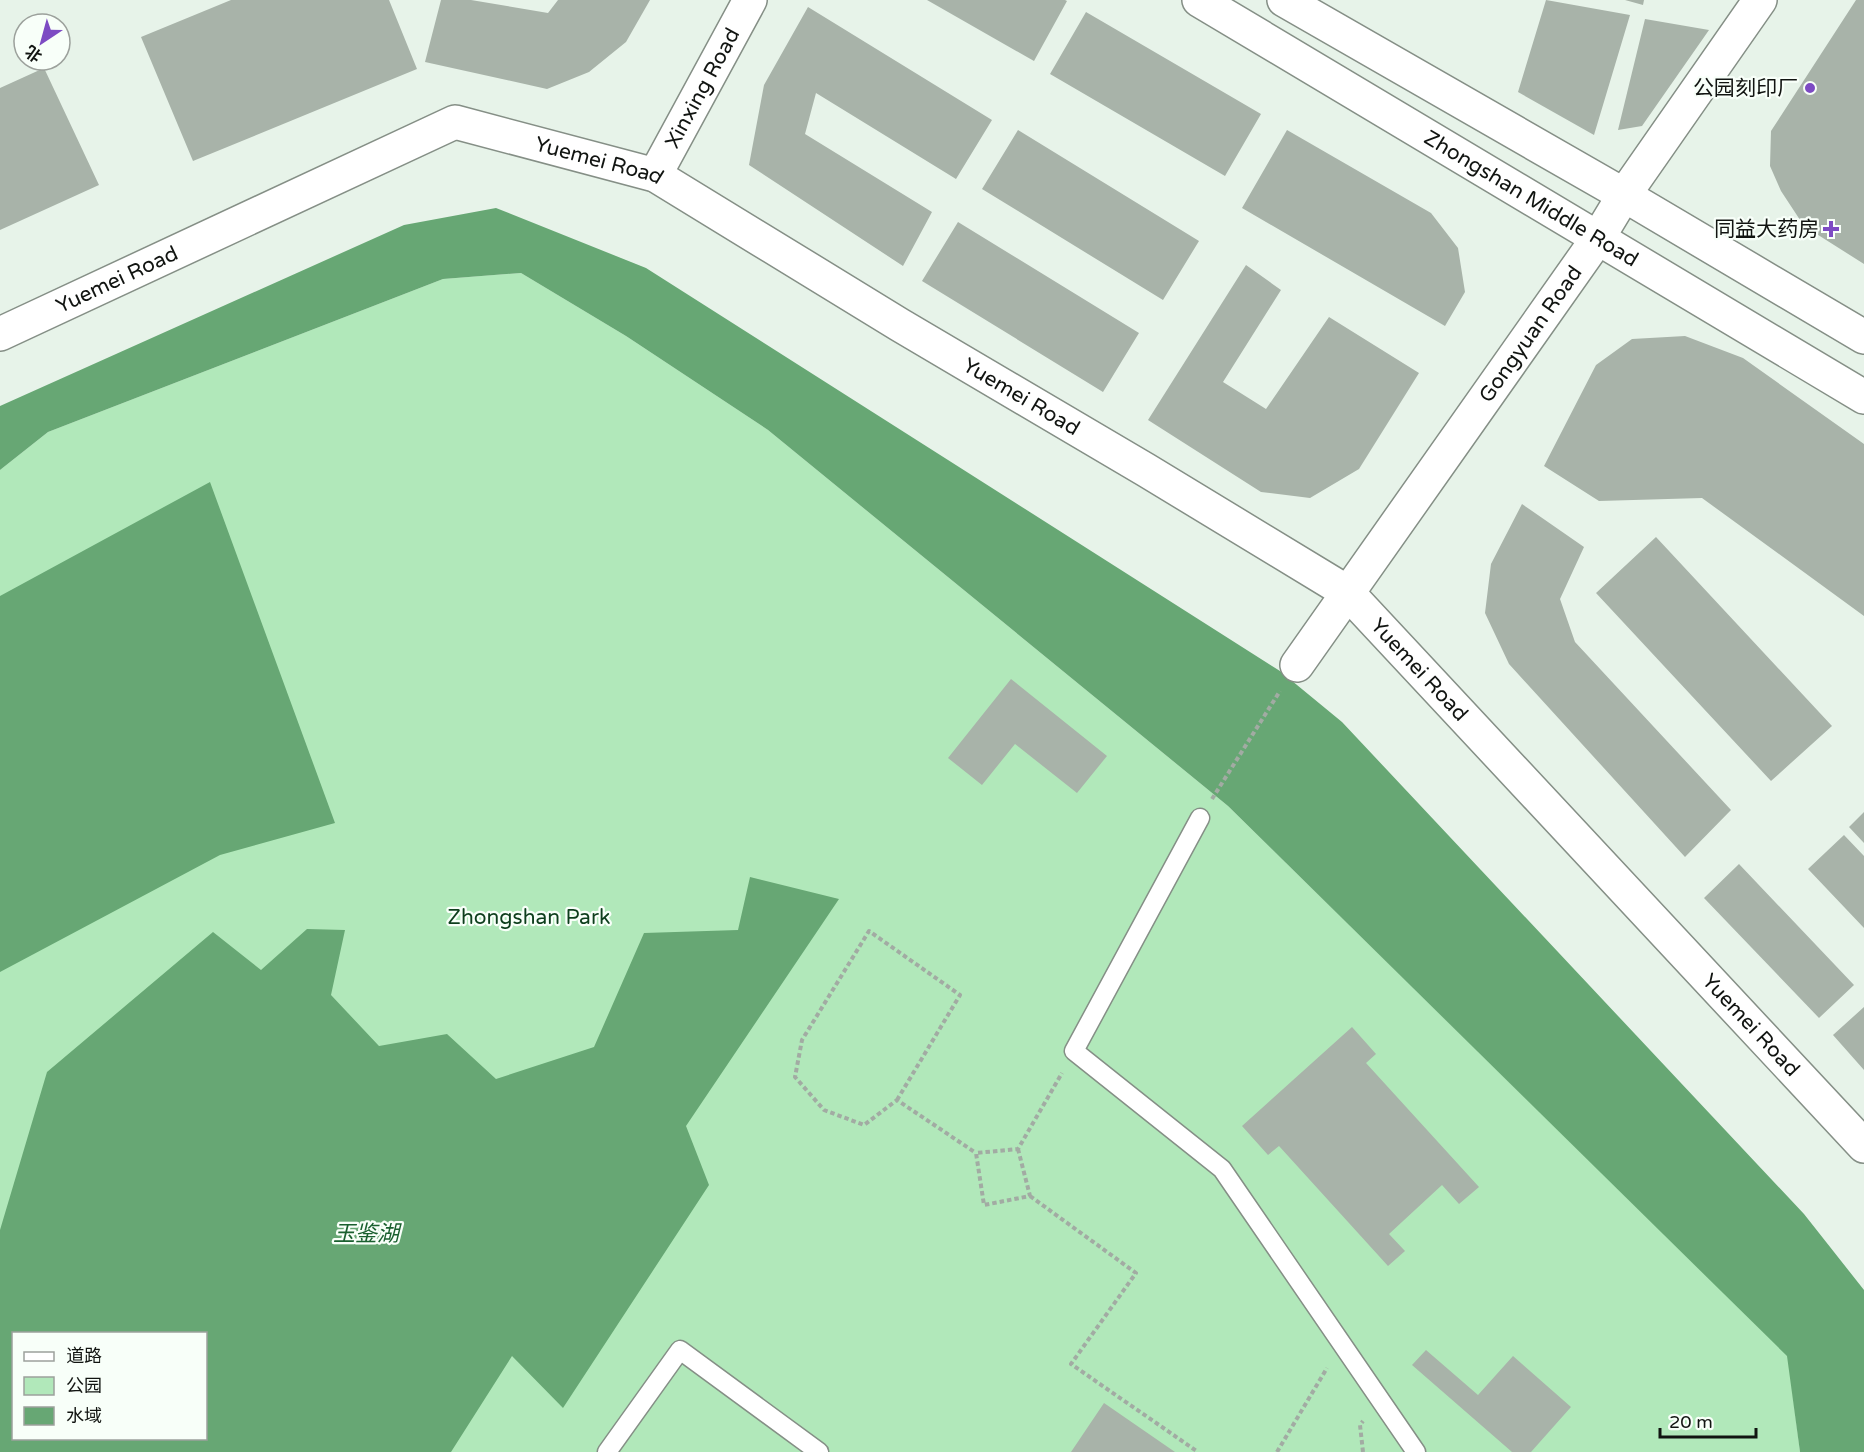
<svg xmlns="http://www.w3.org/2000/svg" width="1864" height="1452" font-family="'Varela Round','Noto Sans SC',sans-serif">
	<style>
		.green { fill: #b1e8ba; fill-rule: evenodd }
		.water { fill: #67a774; fill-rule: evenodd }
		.building { fill: #a8b3a9 }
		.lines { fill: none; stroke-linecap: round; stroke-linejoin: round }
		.service-casing { stroke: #858f86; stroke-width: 21 }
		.minor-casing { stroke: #858f86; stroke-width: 36 }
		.tertiary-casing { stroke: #858f86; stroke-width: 36 }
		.secondary-casing { stroke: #858f86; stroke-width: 36 }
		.path { stroke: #a2aba3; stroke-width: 4; stroke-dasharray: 4.5 3; stroke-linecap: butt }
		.service { stroke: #fff; stroke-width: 18 }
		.minor { stroke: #fff; stroke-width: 33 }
		.tertiary { stroke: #fff; stroke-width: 33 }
		.secondary { stroke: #fff; stroke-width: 33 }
		.poi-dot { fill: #7d4bc3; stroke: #f8fff9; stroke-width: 2 }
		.labels { text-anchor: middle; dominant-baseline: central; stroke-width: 4.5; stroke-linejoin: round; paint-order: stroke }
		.street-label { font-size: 21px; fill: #111411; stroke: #f8fff9 }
		.poi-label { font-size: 21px; fill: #111411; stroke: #f8fff9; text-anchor: end }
		.park-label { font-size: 21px; fill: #0d3e1c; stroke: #f8fff9 }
		.water-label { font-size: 22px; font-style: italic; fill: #1a602f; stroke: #f8fff9 }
	</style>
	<rect width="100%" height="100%" fill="#e7f3e9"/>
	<path class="green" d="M 521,273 L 626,336 L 768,430 L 1228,806 L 1788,1356 L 1800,1452 L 0,1452 L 0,470 L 48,432 L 443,279 ZM 14,1334 L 206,1334 L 206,1438 L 14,1438 Z"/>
	<path class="water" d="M 496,208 L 646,268 L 1280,671 L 1342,722 L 1804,1214 L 1864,1290 L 1864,1452 L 1800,1452 L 1787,1356 L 1228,806 L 768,430 L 626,336 L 521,273 L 443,279 L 48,432 L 0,470 L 0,406 L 404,225 Z
		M 210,482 L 335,823 L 220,855 L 0,972 L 0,596 Z
		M 750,877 L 839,899 L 686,1126 L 709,1185 L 563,1408 L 512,1356 L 451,1452 L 0,1452 L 0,1230 L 47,1072 L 213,932 L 261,970 L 307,929 L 345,930 L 331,995 L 379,1046 L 447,1034 L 496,1079 L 594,1047 L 644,933 L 738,930 ZM 14,1334 L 206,1334 L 206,1438 L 14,1438 Z"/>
	<path class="building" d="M 231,0 L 389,0 L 417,69 L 193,161 L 141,37 Z
		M 441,0 L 471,0 L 548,13 L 558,0 L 650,0 L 626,42 L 589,72 L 547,89 L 425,62 Z
		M 927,0 L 1065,0 L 1067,1 L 1034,61 Z
		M 1546,0 L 1630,15 L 1594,135 L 1518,92 Z
		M 1625,0 L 1644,0 L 1643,5 Z
		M 1856,0 L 1864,0 L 1864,264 L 1804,226 L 1781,191 L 1770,166 L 1771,131 Z
		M 808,7 L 992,120 L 956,179 L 816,93 L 805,134 L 932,212 L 903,266 L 749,165 L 764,85 Z
		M 1086,12 L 1261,114 L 1225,176 L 1050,74 Z
		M 1645,19 L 1709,30 L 1642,126 L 1618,130 Z
		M 44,68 L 99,185 L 0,230 L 0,88 Z
		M 1018,130 L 1199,241 L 1163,300 L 982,189 Z
		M 1287,130 L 1431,213 L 1458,248 L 1465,292 L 1445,326 L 1242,208 Z
		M 958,222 L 1139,333 L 1103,392 L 922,281 Z
		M 1246,265 L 1281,290 L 1223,382 L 1266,409 L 1329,317 L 1419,373 L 1359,469 L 1310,498 L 1261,492 L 1148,420 Z
		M 1685,336 L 1743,358 L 1864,444 L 1864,616 L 1702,498 L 1599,501 L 1544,466 L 1596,365 L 1632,339 Z
		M 1522,504 L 1584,547 L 1560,599 L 1575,642 L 1731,810 L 1685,857 L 1509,664 L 1485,613 L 1491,564 Z
		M 1656,537 L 1832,726 L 1771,781 L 1596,593 Z
		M 1011,679 L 1107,756 L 1077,793 L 1015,744 L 982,785 L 948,758 Z
		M 1864,812 L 1864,843 L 1849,827 Z
		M 1844,835 L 1864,856 L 1864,928 L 1808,869 Z
		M 1739,864 L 1854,985 L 1819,1018 L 1704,898 Z
		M 1864,1007 L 1864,1070 L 1833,1035 Z
		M 1352,1027 L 1376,1054 L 1366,1063 L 1479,1187 L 1459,1204 L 1442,1185 L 1389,1234 L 1405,1251 L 1388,1266 L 1279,1146 L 1268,1155 L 1242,1126 Z
		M 1426,1350 L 1478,1395 L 1513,1356 L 1571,1407 L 1531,1452 L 1512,1452 L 1412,1365 Z
		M 1104,1403 L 1175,1452 L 1071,1452 Z"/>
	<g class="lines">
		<g class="service-casing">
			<path id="service" d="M 1200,818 L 1074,1051 L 1222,1169 L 1416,1452
				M 607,1452 L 680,1350 L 819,1452"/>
		</g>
		<g class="minor-casing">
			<g id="minor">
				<path id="s1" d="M 655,175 L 750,0"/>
				<path id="s2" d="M 1297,665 L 1598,238 L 1624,195 L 1760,0"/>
			</g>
		</g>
		<g class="tertiary-casing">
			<g id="tertiary">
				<path id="s3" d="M 0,334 L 455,122 L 655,175 L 900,325 L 1146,470 L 1347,592 L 1864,1146"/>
			</g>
		</g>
		<g class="secondary-casing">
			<g id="secondary">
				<path id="s4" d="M 1199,0 L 1864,397"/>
				<path d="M 1284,0 L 1624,195 L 1864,337"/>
			</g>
		</g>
		<path class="path" d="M 1212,799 L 1280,691
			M 897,1100 L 960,995 L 869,931 L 802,1040 L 795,1077 L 824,1110 L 864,1125 L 897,1100 L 976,1153
			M 1018,1149 L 1030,1196 L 984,1205 L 976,1153 L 1018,1149 L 1062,1073
			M 1030,1196 L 1136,1273 L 1071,1364 L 1198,1452
			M 1277,1452 L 1327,1368
			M 1363,1452 L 1360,1425 L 1363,1421"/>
		<use href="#service" class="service"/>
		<use href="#minor" class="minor"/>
		<use href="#tertiary" class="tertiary"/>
		<use href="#secondary" class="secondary"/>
	</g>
	<g class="poi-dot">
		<circle cx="1810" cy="88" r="6"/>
		<path d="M1828 220h6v6h6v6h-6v6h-6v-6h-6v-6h6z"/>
	</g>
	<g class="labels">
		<g class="street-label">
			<text stroke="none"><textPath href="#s1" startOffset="99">Xinxing Road</textPath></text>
			<text stroke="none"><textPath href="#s3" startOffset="651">Yuemei Road</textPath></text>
			<text stroke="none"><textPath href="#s4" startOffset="387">Zhongshan Middle Road</textPath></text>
			<text stroke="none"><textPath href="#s3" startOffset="129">Yuemei Road</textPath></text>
			<text stroke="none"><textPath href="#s2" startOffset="405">Gongyuan Road</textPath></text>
			<text stroke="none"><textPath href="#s3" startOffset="1137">Yuemei Road</textPath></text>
			<text stroke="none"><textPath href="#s3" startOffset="1623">Yuemei Road</textPath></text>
			<text stroke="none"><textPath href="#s3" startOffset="2109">Yuemei Road</textPath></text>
		</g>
		<g class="poi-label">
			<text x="1798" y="88">公园刻印厂</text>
			<text x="1819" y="229">同益大药房</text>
		</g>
		<g class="park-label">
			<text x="529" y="917">Zhongshan Park</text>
		</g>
		<g class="water-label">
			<text x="366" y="1234">玉鉴湖</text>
		</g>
	</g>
	<rect x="12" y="1332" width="195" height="108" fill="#f8fff9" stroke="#9ca19c" stroke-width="1.5"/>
	<rect x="24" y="1352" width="30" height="9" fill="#ffffff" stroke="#9ca19c" stroke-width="1.5"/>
	<text x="66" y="1362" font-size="18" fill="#111411">道路</text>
	<rect x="24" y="1377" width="30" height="18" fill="#b1e8ba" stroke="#9ca19c" stroke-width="1.5"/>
	<text x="66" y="1392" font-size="18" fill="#111411">公园</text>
	<rect x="24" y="1407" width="30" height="18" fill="#67a774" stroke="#9ca19c" stroke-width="1.5"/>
	<text x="66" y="1422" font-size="18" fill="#111411">水域</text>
	<g transform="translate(42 42) rotate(216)"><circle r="28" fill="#f8fff9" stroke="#9ca19c" stroke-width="1.5"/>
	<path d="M0-4.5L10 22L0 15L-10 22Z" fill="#7d4bc3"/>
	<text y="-9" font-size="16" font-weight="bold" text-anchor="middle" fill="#111411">北</text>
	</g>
	<path d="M1660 1428v9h96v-9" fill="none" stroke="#111411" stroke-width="3"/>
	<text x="1669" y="1428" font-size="18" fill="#111411" stroke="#f8fff9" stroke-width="4.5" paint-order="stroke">20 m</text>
</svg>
